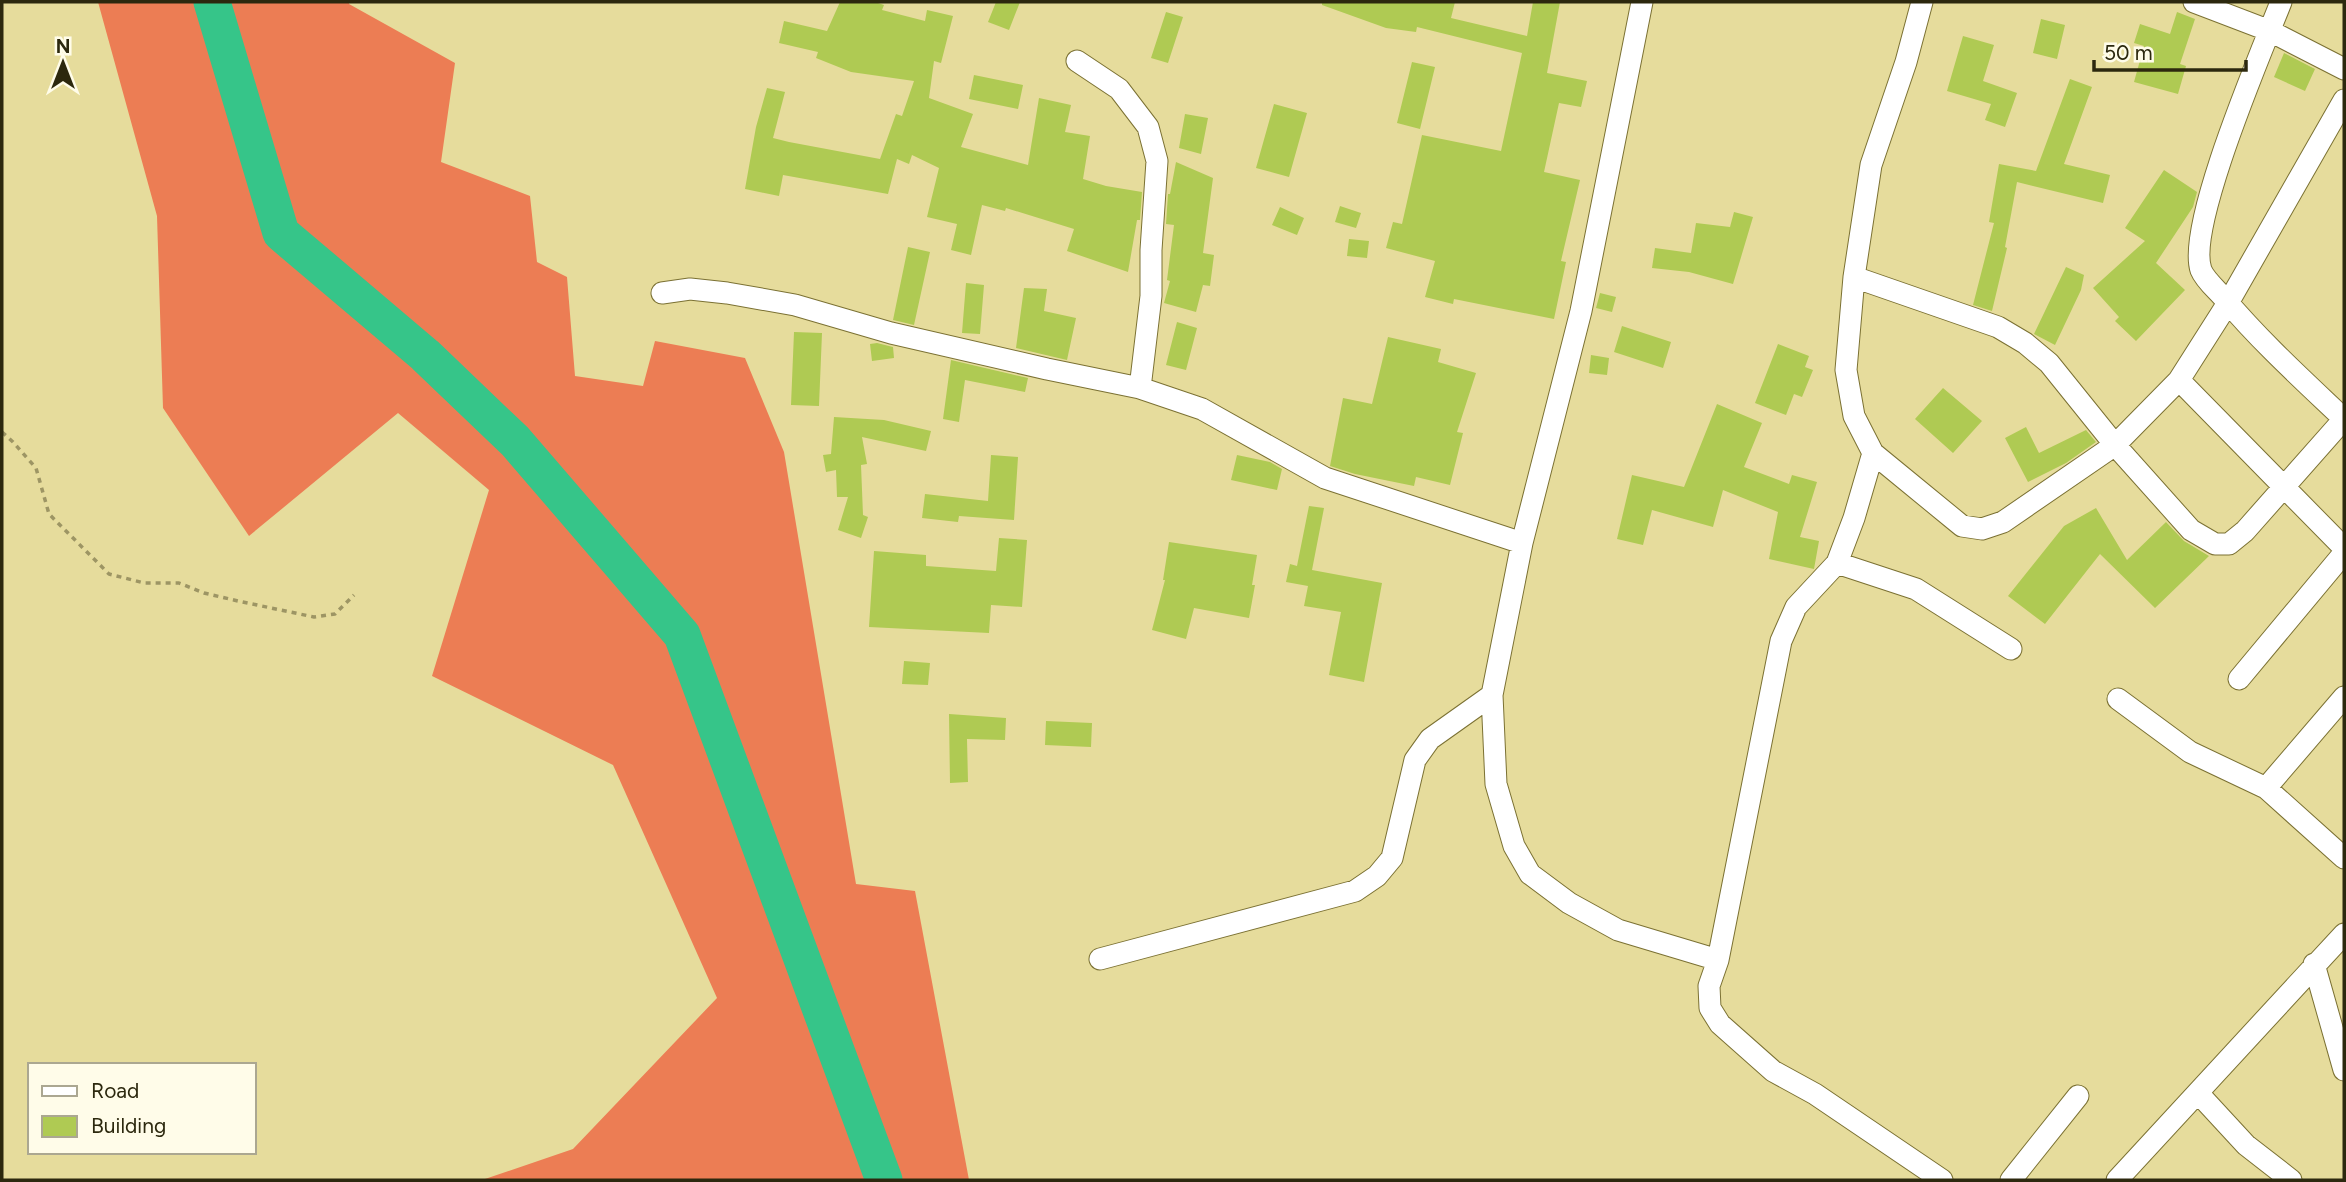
<svg xmlns="http://www.w3.org/2000/svg" width="2346" height="1182" font-family="Figtree,sans-serif">
	<style>
		.forest { fill: #ec7d54 }
		.lines { fill: none; stroke-linecap: round; stroke-linejoin: round }
		.river { stroke: #36c589; stroke-width: 37 }
		.building { fill: #afca53 }
		.street-casing { stroke: #7b7133; stroke-width: 23 }
		.path { stroke: #9d9564; stroke-width: 3.5; stroke-dasharray: 5 5; stroke-linecap: butt }
		.street { stroke: #fff; stroke-width: 21 }
	</style>
	<rect width="100%" height="100%" fill="#e6dc9c"/>
	<path class="forest" d="M 98,2 L 349,2 L 349,4 L 455,63 L 441,162 L 530,196 L 537,262 L 567,277 L 575,376 L 643,386 L 655,341 L 745,358 L 784,452 L 856,884 L 915,891 L 969,1180 L 482,1180 L 573,1149 L 717,998 L 613,765 L 432,676 L 489,490 L 398,413 L 249,536 L 163,408 L 157,216 Z"/>
	<g class="lines">
		<path class="river" d="M 212,2 L 281,233 L 425,355 L 515,441 L 682,635 L 884,1180"/>
	</g>
	<path class="building" d="M 840,2 L 875,2 L 884,5 L 882,10 L 925,21 L 927,10 L 953,16 L 941,63 L 934,61 L 929,98 L 973,114 L 961,147 L 1028,165 L 1039,98 L 1071,105 L 1065,132 L 1090,136 L 1083,179 L 1106,186 L 1142,192 L 1140,220 L 1137,220 L 1128,272 L 1067,251 L 1074,229 L 1006,208 L 1005,211 L 982,205 L 971,255 L 951,250 L 957,224 L 927,217 L 939,168 L 912,155 L 909,164 L 897,159 L 888,194 L 783,175 L 779,196 L 745,189 L 756,127 L 767,88 L 785,92 L 773,138 L 789,142 L 880,159 L 896,114 L 902,116 L 914,81 L 851,72 L 816,58 L 818,52 L 779,43 L 784,21 L 827,31 Z
		M 996,2 L 1020,2 L 1009,30 L 988,22 Z
		M 1322,2 L 1455,2 L 1451,18 L 1527,36 L 1533,2 L 1560,2 L 1547,73 L 1587,81 L 1581,107 L 1559,103 L 1544,172 L 1580,180 L 1561,261 L 1566,262 L 1554,319 L 1454,299 L 1453,304 L 1425,297 L 1435,261 L 1386,248 L 1393,222 L 1402,224 L 1422,135 L 1501,151 L 1522,53 L 1417,27 L 1416,32 L 1386,28 L 1322,5 Z
		M 1166,12 L 1183,17 L 1168,63 L 1151,58 Z
		M 2177,12 L 2195,19 L 2180,64 L 2186,66 L 2178,94 L 2134,82 L 2144,46 L 2134,43 L 2140,24 L 2170,34 Z
		M 2041,19 L 2065,25 L 2057,59 L 2033,53 Z
		M 1963,36 L 1994,45 L 1983,81 L 2017,93 L 2005,127 L 1985,120 L 1991,104 L 1947,91 Z
		M 2284,53 L 2315,69 L 2305,91 L 2274,77 Z
		M 1412,62 L 1435,67 L 1420,129 L 1397,123 Z
		M 974,75 L 1023,85 L 1018,109 L 969,99 Z
		M 2070,79 L 2092,87 L 2064,164 L 2110,175 L 2103,203 L 2017,182 L 2005,247 L 2007,248 L 1992,311 L 1973,305 L 1994,223 L 1989,222 L 1999,164 L 2036,171 Z
		M 1274,104 L 1307,113 L 1289,177 L 1256,168 Z
		M 1185,114 L 1208,118 L 1201,154 L 1179,148 Z
		M 1176,162 L 1213,178 L 1203,253 L 1214,255 L 1210,286 L 1203,285 L 1196,312 L 1164,303 L 1170,281 L 1167,280 L 1174,225 L 1166,224 L 1168,194 L 1170,194 Z
		M 2164,170 L 2197,192 L 2193,207 L 2156,263 L 2185,290 L 2136,341 L 2115,321 L 2119,317 L 2093,288 L 2145,241 L 2125,228 Z
		M 1340,206 L 1361,213 L 1356,228 L 1335,222 Z
		M 1280,207 L 1304,218 L 1297,235 L 1272,225 Z
		M 1734,212 L 1753,217 L 1733,284 L 1689,272 L 1652,268 L 1655,248 L 1691,253 L 1696,223 L 1730,227 Z
		M 1349,239 L 1369,241 L 1367,258 L 1347,256 Z
		M 908,247 L 930,252 L 914,325 L 893,320 Z
		M 2066,267 L 2084,275 L 2081,290 L 2055,345 L 2034,334 Z
		M 966,283 L 984,285 L 980,334 L 962,333 Z
		M 1024,288 L 1047,289 L 1044,311 L 1076,318 L 1067,360 L 1016,348 Z
		M 1600,293 L 1616,297 L 1612,312 L 1596,308 Z
		M 1177,322 L 1197,328 L 1186,370 L 1166,365 Z
		M 1622,326 L 1671,342 L 1663,368 L 1614,352 Z
		M 794,332 L 822,333 L 819,406 L 791,405 Z
		M 1388,337 L 1441,349 L 1438,362 L 1476,373 L 1457,432 L 1463,433 L 1450,485 L 1416,477 L 1414,486 L 1355,474 L 1330,466 L 1343,398 L 1372,404 Z
		M 877,343 L 893,347 L 894,358 L 872,361 L 870,344 Z
		M 1778,344 L 1809,356 L 1805,367 L 1813,370 L 1802,397 L 1794,394 L 1786,415 L 1755,403 Z
		M 1591,355 L 1609,358 L 1607,375 L 1589,373 Z
		M 951,360 L 1028,378 L 1025,392 L 965,380 L 959,422 L 943,419 Z
		M 1943,388 L 1982,421 L 1953,453 L 1915,419 Z
		M 1717,404 L 1762,423 L 1744,467 L 1789,484 L 1792,475 L 1817,482 L 1800,537 L 1819,541 L 1814,569 L 1769,559 L 1778,512 L 1723,490 L 1713,527 L 1652,510 L 1643,545 L 1617,539 L 1632,475 L 1684,487 Z
		M 834,417 L 884,420 L 931,431 L 926,451 L 862,437 L 867,464 L 861,465 L 863,515 L 868,517 L 861,538 L 838,530 L 848,497 L 837,497 L 836,470 L 826,472 L 823,455 L 831,454 Z
		M 2026,427 L 2039,453 L 2086,430 L 2096,442 L 2066,463 L 2028,482 L 2005,438 Z
		M 991,455 L 1018,457 L 1014,520 L 959,516 L 958,522 L 922,518 L 925,494 L 988,501 Z
		M 1237,455 L 1270,462 L 1282,469 L 1277,490 L 1231,480 Z
		M 1309,506 L 1324,508 L 1312,570 L 1382,583 L 1364,682 L 1329,675 L 1341,612 L 1304,606 L 1308,586 L 1286,582 L 1290,564 L 1297,566 Z
		M 2096,508 L 2127,560 L 2166,522 L 2184,541 L 2209,556 L 2155,608 L 2100,554 L 2045,624 L 2008,596 L 2064,526 Z
		M 999,538 L 1027,540 L 1022,607 L 991,605 L 989,633 L 869,627 L 874,551 L 926,555 L 926,566 L 996,571 Z
		M 1169,542 L 1257,555 L 1252,585 L 1255,585 L 1249,618 L 1194,608 L 1186,639 L 1152,630 L 1165,580 L 1163,580 Z
		M 904,661 L 930,663 L 928,685 L 902,684 Z
		M 949,714 L 1006,718 L 1005,740 L 967,739 L 968,782 L 950,783 Z
		M 1046,721 L 1092,723 L 1091,747 L 1045,745 Z"/>
	<g class="lines">
		<g class="street-casing">
			<path id="street" d="M 1642,2 L 1581,311 L 1522,543 L 1492,695 L 1496,784 L 1514,846 L 1530,874 L 1569,903 L 1618,930 L 1718,960
				M 1922,2 L 1906,62 L 1871,165 L 1854,277 L 1846,370 L 1854,416 L 1873,453 L 1962,526 L 1982,529 L 2003,522 L 2115,445 L 2179,380 L 2228,303 L 2344,100
				M 2194,2 L 2270,31 L 2344,69
				M 2281,2 C 2262,51 2186,226 2201,270 C 2205,280 2217,290 2224,298 C 2261,342 2303,380 2344,419
				M 1077,61 L 1119,89 L 1148,127 L 1157,161 L 1151,250 L 1151,296 L 1140,388
				M 1854,277 L 1998,327 L 2025,343 L 2049,363 L 2115,445 L 2191,530 L 2215,544 L 2229,544 L 2245,531 L 2344,419
				M 662,293 L 690,289 L 727,293 L 795,305 L 891,333 L 1047,369 L 1140,388 L 1202,409 L 1325,478 L 1522,543
				M 2179,380 L 2344,548
				M 1873,453 L 1854,518 L 1837,563 L 1796,607 L 1781,641 L 1718,960 L 1709,986 L 1710,1008 L 1720,1024 L 1773,1071 L 1815,1094 L 1942,1180
				M 1837,563 L 1916,589 L 2011,649
				M 2239,679 L 2344,553
				M 2118,699 L 2190,752 L 2266,788 L 2344,858
				M 2266,788 L 2344,697
				M 1100,959 L 1355,891 L 1377,876 L 1392,858 L 1415,760 L 1430,739 L 1492,695
				M 2314,964 L 2344,1070
				M 2198,1093 L 2246,1145 L 2291,1180
				M 2011,1180 L 2078,1096
				M 2117,1180 L 2344,934"/>
		</g>
		<path class="path" d="M 2,432 L 13,442 L 36,468 L 49,514 L 109,574 L 144,583 L 179,583 L 204,593 L 238,601 L 314,617 L 335,614 L 354,595"/>
		<use href="#street" class="street"/>
	</g>
	<rect width="2346" height="1182" fill="none" stroke="#2c280e" stroke-width="7"/>
	<rect x="28" y="1063" width="228" height="91" fill="#fffce9" stroke="#aba791" stroke-width="2"/>
	<rect x="42" y="1086" width="35" height="10" fill="#ffffff" stroke="#aba791" stroke-width="2"/>
	<text x="91" y="1098" font-size="21" fill="#2c280e">Road</text>
	<rect x="42" y="1116" width="35" height="21" fill="#afca53" stroke="#aba791" stroke-width="2"/>
	<text x="91" y="1133" font-size="21" fill="#2c280e">Building</text>
	<g transform="translate(63 63)" stroke="#fffce9" stroke-width="5" paint-order="stroke">
	<path d="M0-5L12 26L0 18L-12 26Z" fill="#2c280e"/>
	<text y="-10" font-size="19" font-weight="bold" text-anchor="middle" fill="#2c280e">N</text>
	</g>
	<path d="M2094 60v10h152v-10" fill="none" stroke="#2c280e" stroke-width="3.5"/>
	<text x="2104" y="60" font-size="21" fill="#2c280e" stroke="#fffce9" stroke-width="5" paint-order="stroke">50 m</text>
</svg>
